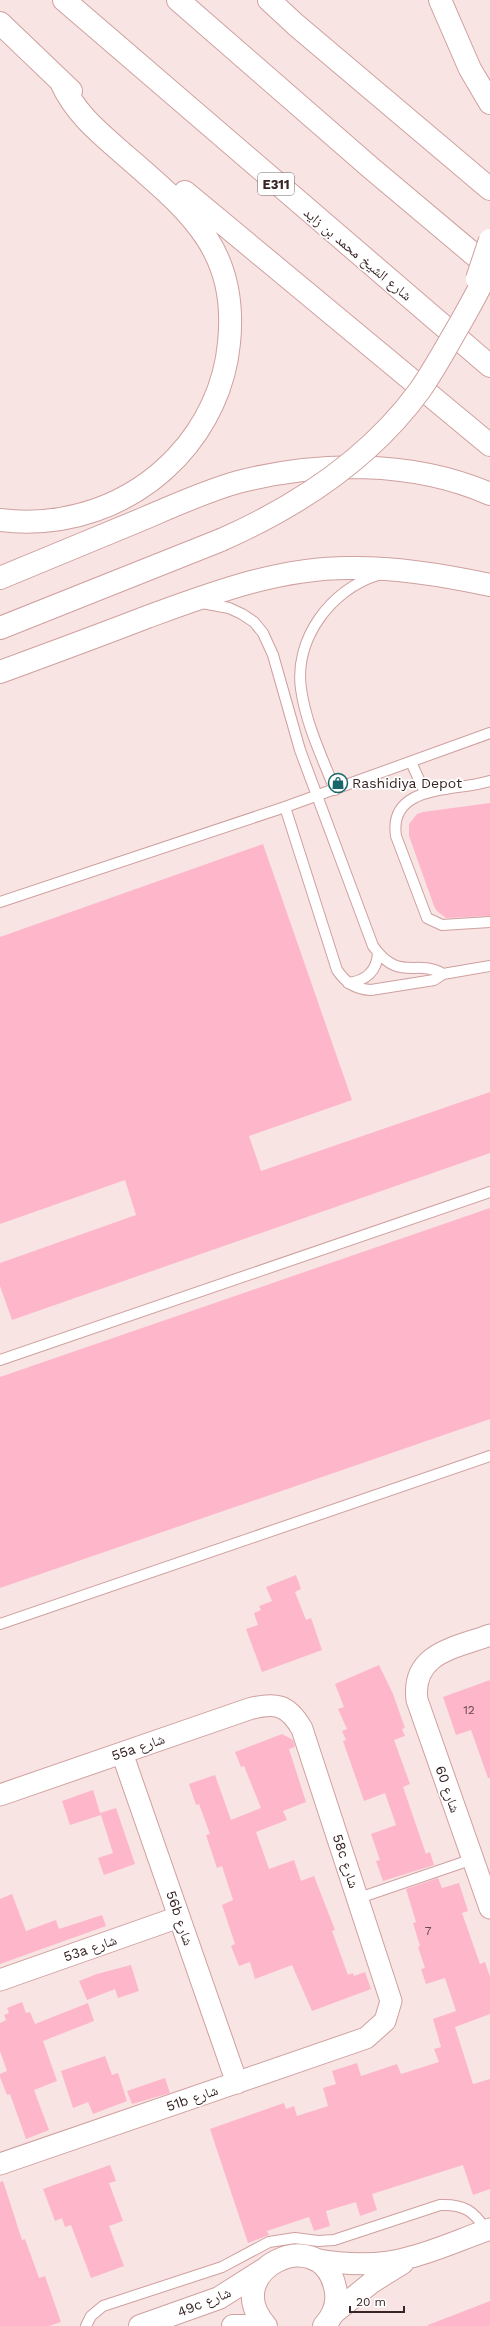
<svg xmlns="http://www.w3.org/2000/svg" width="490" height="2326" font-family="'Work Sans','Noto Naskh Arabic',sans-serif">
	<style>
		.building { fill: #feb6cb }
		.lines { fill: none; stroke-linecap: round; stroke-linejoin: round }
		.service-casing { stroke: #cfa09f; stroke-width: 12 }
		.minor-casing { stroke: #cfa09f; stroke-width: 23 }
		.tertiary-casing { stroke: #cfa09f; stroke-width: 24 }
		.trunk-casing { stroke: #cfa09f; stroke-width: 24 }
		.motorway-casing { stroke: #cfa09f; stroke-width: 24 }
		.service { stroke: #fff; stroke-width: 10 }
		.minor { stroke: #fff; stroke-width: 21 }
		.tertiary { stroke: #fff; stroke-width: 22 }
		.trunk { stroke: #fff; stroke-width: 22 }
		.motorway { stroke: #fff; stroke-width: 22 }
		.trunk-bridge-casing { stroke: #cfa09f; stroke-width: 24; stroke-linecap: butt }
		.trunk-bridge { stroke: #fff; stroke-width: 22 }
		.labels { text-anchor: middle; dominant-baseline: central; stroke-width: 3.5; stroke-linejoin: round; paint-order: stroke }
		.number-label { font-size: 12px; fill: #69484e }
		.shield { fill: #fff; stroke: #736666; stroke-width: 1 }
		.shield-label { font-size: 13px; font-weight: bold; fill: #372424 }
		.street-label { font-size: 14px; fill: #372424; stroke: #fff }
		.poi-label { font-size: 14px; fill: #372424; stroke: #fff; text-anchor: start }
	</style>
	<rect width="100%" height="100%" fill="#f8e4e3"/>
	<path class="building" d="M 490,803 L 490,916 L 446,918 L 437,911 L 434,906 L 409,836 L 409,824 L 417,814 L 423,812 Z
		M 263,844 L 352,1100 L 249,1136 L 261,1171 L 490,1092 L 490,1153 L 12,1320 L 0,1286 L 0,1263 L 136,1215 L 125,1180 L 0,1224 L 0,937 Z
		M 490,1208 L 490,1419 L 0,1588 L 0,1377 Z
		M 296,1575 L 301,1589 L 295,1592 L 306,1620 L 311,1618 L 322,1650 L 262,1672 L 246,1629 L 258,1625 L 254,1613 L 261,1610 L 259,1606 L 272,1601 L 266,1587 Z
		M 379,1665 L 393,1694 L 405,1728 L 402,1729 L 405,1736 L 394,1740 L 410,1784 L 403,1787 L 426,1854 L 430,1852 L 434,1865 L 383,1881 L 376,1861 L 380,1860 L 371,1834 L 396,1825 L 385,1793 L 364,1801 L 343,1741 L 346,1740 L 342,1731 L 347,1729 L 338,1709 L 344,1707 L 335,1684 Z
		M 490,1680 L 490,1778 L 488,1778 L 471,1730 L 456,1735 L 443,1697 Z
		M 282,1734 L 293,1740 L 295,1747 L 289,1749 L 306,1802 L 283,1811 L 287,1820 L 256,1832 L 269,1869 L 294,1860 L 301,1881 L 314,1876 L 335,1930 L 332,1931 L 348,1975 L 353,1973 L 354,1976 L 365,1972 L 371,1989 L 312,2011 L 292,1965 L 255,1979 L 250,1962 L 239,1966 L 231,1946 L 235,1944 L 222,1905 L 233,1900 L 222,1866 L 217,1868 L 206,1835 L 210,1834 L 199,1804 L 196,1805 L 189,1784 L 215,1775 L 231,1820 L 261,1808 L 244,1766 L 241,1767 L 235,1752 Z
		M 93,1790 L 100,1813 L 116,1808 L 135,1864 L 104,1875 L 98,1858 L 113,1853 L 101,1815 L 70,1825 L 62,1801 Z
		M 438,1878 L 442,1888 L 459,1883 L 468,1911 L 462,1913 L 480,1964 L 485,1962 L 490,1977 L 490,2014 L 455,2027 L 473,2084 L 490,2079 L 490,2189 L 473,2195 L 463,2165 L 372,2194 L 377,2210 L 360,2216 L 356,2202 L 326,2211 L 330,2226 L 314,2231 L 309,2217 L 267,2231 L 269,2235 L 248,2243 L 210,2129 L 284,2103 L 286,2109 L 294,2106 L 297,2116 L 328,2106 L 323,2088 L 336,2084 L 332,2071 L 357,2063 L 361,2076 L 397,2064 L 401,2074 L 439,2062 L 434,2049 L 441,2047 L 433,2019 L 456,2011 L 445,1978 L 426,1984 L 421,1969 L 425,1968 L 418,1947 L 420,1946 L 413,1923 L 416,1922 L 406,1889 Z
		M 12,1894 L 26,1931 L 56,1920 L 59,1929 L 102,1915 L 106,1926 L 0,1964 L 0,1899 Z
		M 131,1965 L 139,1991 L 118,1998 L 115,1989 L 87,2000 L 79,1981 L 97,1974 Z
		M 22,2002 L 26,2013 L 30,2012 L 35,2024 L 88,2003 L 94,2021 L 43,2041 L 57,2081 L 34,2090 L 49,2130 L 26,2139 L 10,2094 L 7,2095 L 0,2077 L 0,2074 L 7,2071 L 0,2051 L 0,2023 L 6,2020 L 4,2015 L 9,2013 L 7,2008 Z
		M 105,2056 L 112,2075 L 118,2073 L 127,2101 L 93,2114 L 88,2102 L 73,2108 L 61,2071 Z
		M 165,2078 L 170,2093 L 132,2104 L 127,2091 Z
		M 110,2165 L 116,2181 L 109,2183 L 123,2221 L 109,2226 L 124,2266 L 91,2278 L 71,2225 L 65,2227 L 62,2218 L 55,2221 L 43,2189 Z
		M 3,2181 L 22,2240 L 25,2239 L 39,2278 L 45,2276 L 61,2322 L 49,2326 L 0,2326 L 0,2182 Z
		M 490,2301 L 490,2326 L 428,2326 L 428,2325 Z"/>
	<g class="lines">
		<g class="service-casing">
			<path id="service" d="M 202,603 L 229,608 L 242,614 L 254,622 L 263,633 L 273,655 L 300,750 L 373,946 C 399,983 417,958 443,974
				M 411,762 L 425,793
				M 490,781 C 457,792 388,783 396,836 L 427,918 L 442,925 L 490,922
				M 335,790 C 322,757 306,724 301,689 C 294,639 331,589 378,575
				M 285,807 L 337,970 C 346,983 355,989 371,990 L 434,980 L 443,974 L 490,966
				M 0,902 L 285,807 L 490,733
				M 348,983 C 366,981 377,971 378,953
				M 0,1360 L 490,1192
				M 0,1624 L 490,1456
				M 359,1898 L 473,1859
				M 86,2326 L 91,2316 L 103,2306 L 222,2267 L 269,2242 L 295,2238 L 318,2241 L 334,2240 L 440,2205 C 464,2204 474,2211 486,2230"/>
		</g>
		<g class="minor-casing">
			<path id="minor" d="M 490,1635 C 455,1648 411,1653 417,1700 L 490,1908
				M 122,1753 L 237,2083
				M 0,1795 L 249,1709 C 275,1702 288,1704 302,1729 L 391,2001 L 385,2021 L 366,2038 L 0,2164
				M 0,1980 L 179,1917
				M 313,2259 C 346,2265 379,2267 411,2257 C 438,2250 464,2238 490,2229
				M 334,2313 L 371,2283 L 403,2263"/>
		</g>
		<g class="tertiary-casing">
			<path id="tertiary" d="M 140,2326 L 219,2298 L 263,2270
				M 233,2326 L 256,2326
				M 266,2326 C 217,2271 320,2221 335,2287 C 339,2302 334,2315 324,2326"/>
		</g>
		<g class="trunk-casing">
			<path id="trunk" d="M 269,0 L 296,25 L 490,189
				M 440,0 L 470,69 L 490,103
				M 0,23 L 71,91
				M 185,192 L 490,445
				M 0,520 C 66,528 131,506 177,457 C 206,426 225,386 229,343 C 239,246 185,208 119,150 C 95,129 74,111 61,82
				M 0,578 C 48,558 97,538 145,518 C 175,505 206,491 238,482 C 319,461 412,460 490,494
				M 0,628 L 221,540
				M 0,672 C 49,654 98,636 147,617 C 213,593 278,568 349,568 C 397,567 444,575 490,585"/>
		</g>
		<g class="motorway-casing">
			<path id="motorway" d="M 64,0 L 490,366
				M 178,0 L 371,168 L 490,268"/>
		</g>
		<use href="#service" class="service"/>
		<use href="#minor" class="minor"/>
		<use href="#tertiary" class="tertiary"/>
		<use href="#trunk" class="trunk"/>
		<use href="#motorway" class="motorway"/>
		<g class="trunk-bridge-casing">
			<path id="trunk-bridge" d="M 477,279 L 490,240
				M 221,540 C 298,506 370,459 420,390 C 436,367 448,344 462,320 C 472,302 482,285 490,266"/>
		</g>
		<use href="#trunk-bridge" class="trunk-bridge"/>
	</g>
	<defs>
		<g id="shop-ring" transform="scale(1)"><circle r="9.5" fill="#fff" stroke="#18666a" stroke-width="1.5"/><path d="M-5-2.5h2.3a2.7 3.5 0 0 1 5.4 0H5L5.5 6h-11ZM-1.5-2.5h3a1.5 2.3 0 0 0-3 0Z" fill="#18666a"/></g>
	</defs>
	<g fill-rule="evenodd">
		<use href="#shop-ring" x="338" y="783"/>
	</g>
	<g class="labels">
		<g class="number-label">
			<text x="469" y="1710">12</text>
			<text x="428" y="1931">7</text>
		</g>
		<rect class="shield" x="258" y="173" width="36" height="22" rx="3"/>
		<g class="shield-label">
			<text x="276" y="184">E311</text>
		</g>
		<g class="street-label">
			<text transform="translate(358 254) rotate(40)">شارع الشيخ محمد بن زايد</text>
			<text transform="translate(138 1747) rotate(-19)">55a شارع</text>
			<text transform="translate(448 1789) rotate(71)">شارع 60</text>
			<text transform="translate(346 1861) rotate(72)">58c شارع</text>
			<text transform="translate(180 1918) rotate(71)">56b شارع</text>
			<text transform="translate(90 1948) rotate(-19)">53a شارع</text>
			<text transform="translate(192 2098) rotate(-19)">51b شارع</text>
			<text transform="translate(204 2302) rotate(-22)">49c شارع</text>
		</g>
		<g class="poi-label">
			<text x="352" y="783">Rashidiya Depot</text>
		</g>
	</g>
	<path d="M350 2306v6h54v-6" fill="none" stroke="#372424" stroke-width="2"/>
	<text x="356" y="2306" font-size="12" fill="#372424" stroke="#ffffff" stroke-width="3" paint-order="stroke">20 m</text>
</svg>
